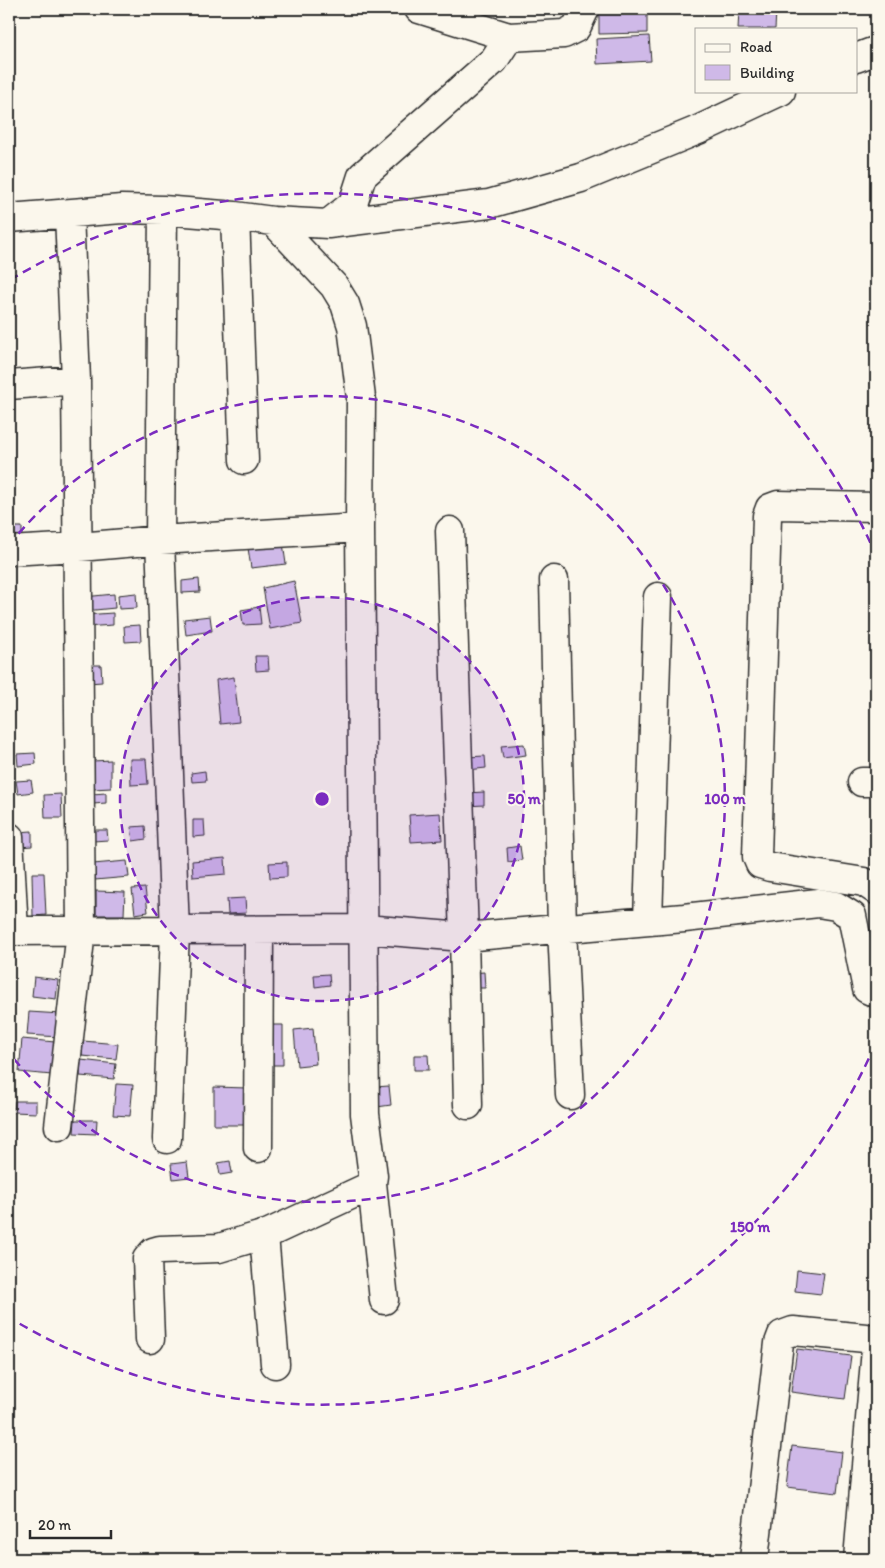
<svg xmlns="http://www.w3.org/2000/svg" width="885" height="1568" font-family="Itim,sans-serif">
	<style>
		.building { fill: #cfb9e8; stroke: #2b2b2b }
		.lines { fill: none; stroke-linecap: round; stroke-linejoin: round }
		.minor-casing { stroke: #2b2b2b; stroke-width: 31 }
		.minor { stroke: #fbf7ec; stroke-width: 28 }
		.ring { fill: none; stroke: #7b2cbf; stroke-width: 2.5; stroke-dasharray: 9 6 }
		.centre { fill: #7b2cbf; stroke: #fbf7ec; stroke-width: 2.5 }
		.ring-label { font-size: 15px; text-anchor: middle; font-weight: bold; fill: #7b2cbf; stroke: #fbf7ec; stroke-width: 4; stroke-linejoin: round; paint-order: stroke }
	</style>
	<rect width="100%" height="100%" fill="#fbf7ec"/>
	<filter id="ink" filterUnits="userSpaceOnUse"><feTurbulence type="fractalNoise" baseFrequency=".02" numOctaves="2"/><feDisplacementMap in="SourceGraphic" scale="10" xChannelSelector="R" yChannelSelector="G"/><feConvolveMatrix kernelMatrix="1 2 1 2 8 2 1 2 1" color-interpolation-filters="sRGB"/></filter>
	<g filter="url(#ink)">
		<path class="building" d="M 654,9 L 668,9 L 668,13 L 654,13 Z
			M 739,10 L 776,11 L 775,29 L 738,29 Z
			M 599,13 L 647,13 L 647,33 L 599,34 Z
			M 649,36 L 651,61 L 597,64 L 596,39 Z
			M 9,527 L 22,527 L 22,542 L 9,543 Z
			M 283,543 L 286,564 L 251,568 L 248,548 Z
			M 199,579 L 200,592 L 182,593 L 182,581 Z
			M 294,581 L 302,623 L 270,629 L 263,588 Z
			M 136,593 L 137,608 L 119,609 L 118,595 Z
			M 114,594 L 115,608 L 85,611 L 84,597 Z
			M 259,607 L 261,624 L 243,625 L 241,610 Z
			M 113,613 L 113,625 L 85,627 L 84,615 Z
			M 210,616 L 212,631 L 186,635 L 184,619 Z
			M 140,625 L 141,641 L 125,642 L 124,626 Z
			M 255,656 L 268,656 L 269,670 L 256,671 Z
			M 87,665 L 101,665 L 102,682 L 89,683 Z
			M 234,677 L 239,722 L 220,724 L 216,680 Z
			M 524,744 L 526,755 L 503,758 L 501,746 Z
			M 35,753 L 36,764 L 18,766 L 17,754 Z
			M 485,756 L 486,768 L 468,770 L 467,757 Z
			M 130,759 L 146,759 L 148,784 L 131,785 Z
			M 111,760 L 111,788 L 93,789 L 93,761 Z
			M 205,771 L 206,781 L 192,782 L 191,773 Z
			M 31,780 L 33,792 L 18,794 L 16,781 Z
			M 484,792 L 484,805 L 467,806 L 467,793 Z
			M 106,793 L 106,803 L 93,804 L 92,794 Z
			M 61,794 L 62,818 L 45,818 L 44,795 Z
			M 440,813 L 442,840 L 411,842 L 409,815 Z
			M 193,820 L 204,820 L 205,836 L 193,837 Z
			M 145,826 L 146,839 L 133,841 L 131,827 Z
			M 92,830 L 107,830 L 108,840 L 93,841 Z
			M 32,831 L 32,846 L 19,847 L 18,832 Z
			M 520,846 L 522,860 L 508,862 L 507,848 Z
			M 225,858 L 226,874 L 193,877 L 192,861 Z
			M 127,861 L 129,877 L 95,880 L 93,864 Z
			M 287,862 L 287,877 L 270,878 L 269,863 Z
			M 32,873 L 44,873 L 46,915 L 33,916 Z
			M 145,888 L 148,912 L 135,914 L 132,889 Z
			M 96,891 L 125,892 L 124,915 L 96,915 Z
			M 245,898 L 246,913 L 228,914 L 227,899 Z
			M 484,972 L 485,988 L 473,988 L 472,973 Z
			M 329,974 L 330,985 L 315,987 L 314,975 Z
			M 34,977 L 58,980 L 56,999 L 32,996 Z
			M 29,1012 L 61,1014 L 60,1037 L 27,1035 Z
			M 267,1025 L 283,1025 L 283,1065 L 267,1065 Z
			M 313,1028 L 316,1064 L 297,1066 L 294,1030 Z
			M 22,1039 L 55,1042 L 52,1075 L 19,1072 Z
			M 83,1041 L 118,1044 L 116,1059 L 82,1056 Z
			M 414,1055 L 428,1055 L 429,1070 L 414,1070 Z
			M 81,1060 L 116,1064 L 114,1079 L 80,1076 Z
			M 9,1062 L 15,1063 L 13,1076 L 9,1076 Z
			M 116,1084 L 133,1085 L 130,1116 L 113,1115 Z
			M 389,1086 L 391,1105 L 377,1107 L 375,1087 Z
			M 214,1087 L 247,1088 L 246,1125 L 214,1125 Z
			M 15,1101 L 36,1101 L 36,1113 L 14,1112 Z
			M 75,1120 L 97,1120 L 96,1134 L 74,1133 Z
			M 230,1161 L 232,1173 L 220,1175 L 218,1163 Z
			M 187,1162 L 189,1177 L 173,1179 L 171,1164 Z
			M 797,1270 L 824,1273 L 821,1294 L 795,1291 Z
			M 797,1349 L 851,1356 L 845,1399 L 791,1392 Z
			M 792,1446 L 842,1452 L 837,1493 L 787,1487 Z"/>
		<g class="lines">
			<g class="minor-casing">
				<path id="minor" d="M 419,9 L 509,37 L 564,34 L 576,28 L 585,9
					M 856,58 L 872,52 L 876,52
					M 163,210 L 160,540 L 175,931 L 167,1139
					M 235,216 L 244,460
					M 9,218 L 122,209 L 163,210 L 235,216 L 273,221 L 328,224 L 489,204 L 581,178 L 698,130 L 781,91
					M 273,221 L 334,286 L 345,304 L 352,326 L 361,398 L 360,528
					M 328,224 L 353,204 L 362,176 L 494,60 L 509,37
					M 9,385 L 76,380
					M 876,507 L 778,505 L 770,508 L 767,516 L 757,857 L 760,864 L 770,867 L 864,882 L 876,890
					M 450,531 L 464,937 L 468,1105
					M 9,551 L 79,547 L 160,540 L 360,528 L 365,1114 L 373,1176 L 372,1183 L 368,1187 L 269,1233 L 219,1248 L 160,1250 L 153,1252 L 147,1259 L 150,1339
					M 554,580 L 562,928 L 570,1095
					M 862,782 L 876,782
					M 9,837 L 14,931
					M 648,921 L 658,597
					M 9,931 L 364,929 L 464,937 L 684,918 L 818,903 L 836,906 L 852,916 L 867,989 L 876,993
					M 59,1126 L 81,931 L 76,380 L 69,214
					M 258,1148 L 259,930
					M 372,1183 L 384,1300
					M 264,1235 L 275,1364
					M 754,1559 L 779,1343 L 782,1335 L 793,1331 L 876,1339
					M 858,1559 L 876,1349"/>
			</g>
			<use href="#minor" class="minor"/>
		</g>
	</g>
	<circle cx="322" cy="799" r="202" fill="#7b2cbf" fill-opacity=".12"/>
	<g class="ring">
		<circle cx="322" cy="799" r="202"/>
		<path d="M9 545A403 403 0 1 1 9 1053"/>
		<path d="M875 1045A605 605 0 0 1 10 1318M10 280A605 605 0 0 1 875 553"/>
	</g>
	<circle cx="322" cy="799" r="8" class="centre"/>
	<g class="ring-label">
		<text x="524" y="804">50 m</text>
		<text x="725" y="804">100 m</text>
		<text x="750" y="1232">150 m</text>
	</g>
	<rect width="885" height="1568" fill="none" stroke="#fbf7ec" stroke-width="30"/>
	<rect x="15" y="15" width="855" height="1538" fill="none" stroke="#2b2b2b" stroke-width="2" filter="url(#ink)"/>
	<rect x="695" y="28" width="162" height="65" fill="#fbf7ec" stroke="#a8a59f"/>
	<rect x="705" y="44" width="25" height="8" fill="#fbf7ec" stroke="#a8a59f"/>
	<text x="740" y="52" font-size="15" fill="#2b2b2b">Road</text>
	<rect x="705" y="65" width="25" height="15" fill="#cfb9e8" stroke="#a8a59f"/>
	<text x="740" y="78" font-size="15" fill="#2b2b2b">Building</text>
	<path d="M30 1530v8h81v-8" fill="none" stroke="#2b2b2b" stroke-width="2.5"/>
	<text x="38" y="1530" font-size="15" fill="#2b2b2b" stroke="#fbf7ec" stroke-width="4" paint-order="stroke">20 m</text>
</svg>
